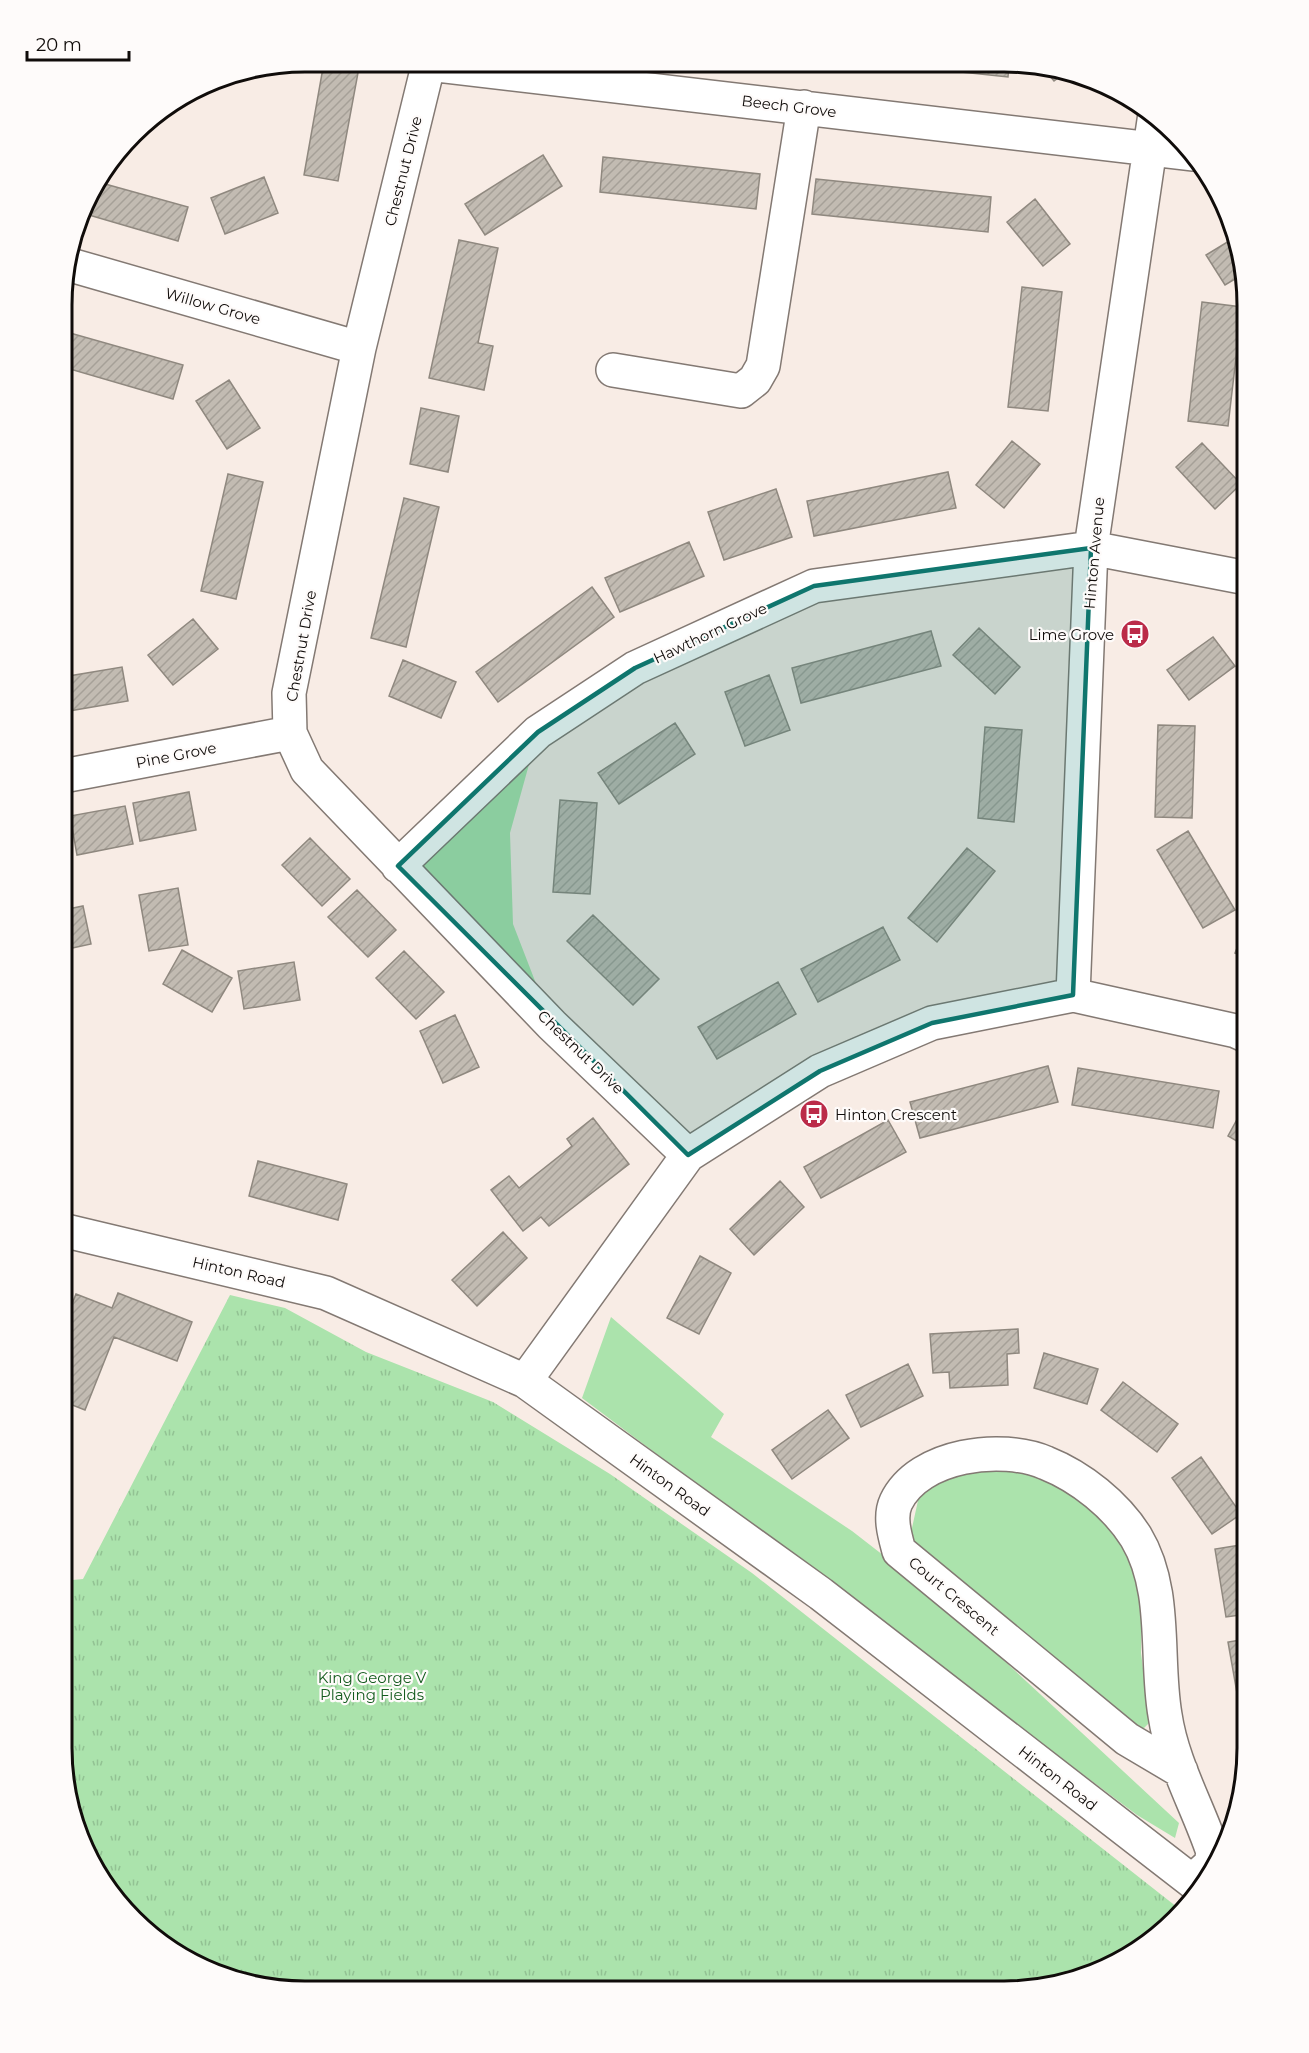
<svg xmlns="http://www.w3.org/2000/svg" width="1309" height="2053" font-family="Montserrat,sans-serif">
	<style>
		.grass { fill: #abe3ac }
		.park { fill: url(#park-tufts) }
		.building { fill: url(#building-hatch); stroke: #8f887f; stroke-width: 1.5 }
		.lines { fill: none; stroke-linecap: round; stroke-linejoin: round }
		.minor-casing { stroke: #837973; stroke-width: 36 }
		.minor { stroke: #fff; stroke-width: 33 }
		.marked { fill: #0f766e; fill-opacity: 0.2; stroke: #0f766e; stroke-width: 4.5; stroke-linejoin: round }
		.labels { text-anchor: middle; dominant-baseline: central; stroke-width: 4.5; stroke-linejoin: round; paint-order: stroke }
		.street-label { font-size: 15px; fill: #100c0a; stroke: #fefbfa }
		.poi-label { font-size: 15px; fill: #100c0a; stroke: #fefbfa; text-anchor: end }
		.park-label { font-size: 15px; fill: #145b1e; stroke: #fefbfa }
		.rim { fill: none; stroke: #100c0a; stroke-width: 3 }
	</style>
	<defs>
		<pattern id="park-tufts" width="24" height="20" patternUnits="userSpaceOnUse" patternTransform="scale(1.5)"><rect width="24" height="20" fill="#abe3ac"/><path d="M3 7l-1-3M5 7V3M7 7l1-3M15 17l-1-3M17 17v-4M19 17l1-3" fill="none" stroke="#92c293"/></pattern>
		<pattern id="building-hatch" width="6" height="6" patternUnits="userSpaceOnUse" patternTransform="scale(1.5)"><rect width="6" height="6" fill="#c2bbb2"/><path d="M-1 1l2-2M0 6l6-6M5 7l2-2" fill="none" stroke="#a6a098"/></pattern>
	</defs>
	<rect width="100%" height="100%" fill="#f8ece5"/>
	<path class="grass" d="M 538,732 L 510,833 L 513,924 L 552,1025 L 398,866 Z
		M 611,1317 L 724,1414 L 711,1437 L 852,1531 L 928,1590 L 1179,1823 L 1175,1838 L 1137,1815 L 582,1398 Z
		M 1006,1465 L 1076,1490 L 1128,1548 L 1142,1594 L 1141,1653 L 1150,1722 L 1144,1728 L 1133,1732 L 927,1563 L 910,1537 L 919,1496 L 939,1474 Z"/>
	<path class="park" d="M 230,1295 L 285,1308 L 366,1352 L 493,1402 L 610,1474 L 752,1573 L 1182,1911 L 1153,1941 L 1097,1973 L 1004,1991 L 274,1989 L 212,1973 L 157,1941 L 112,1897 L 80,1842 L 62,1748 L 62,1581 L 83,1579 Z"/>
	<path class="building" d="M 324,62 L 360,62 L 338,181 L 304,175 Z
		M 875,63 L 1009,64 L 1008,77 Z
		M 1041,65 L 1066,72 L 1054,81 Z
		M 543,155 L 562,186 L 485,235 L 465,204 Z
		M 603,157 L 760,174 L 756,209 L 600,192 Z
		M 264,177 L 278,213 L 225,234 L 211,198 Z
		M 816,179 L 991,197 L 988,232 L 812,214 Z
		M 98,182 L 188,207 L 178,241 L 82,213 L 87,197 Z
		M 1035,199 L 1070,244 L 1043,266 L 1007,222 Z
		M 1234,238 L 1242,275 L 1225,285 L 1206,255 Z
		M 459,240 L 498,248 L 478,343 L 493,346 L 484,390 L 429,378 Z
		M 1022,287 L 1062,292 L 1048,411 L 1008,407 Z
		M 1202,302 L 1242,307 L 1228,426 L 1188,421 Z
		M 63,331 L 183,365 L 173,399 L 63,367 Z
		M 229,380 L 260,428 L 227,449 L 196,401 Z
		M 421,408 L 459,416 L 448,472 L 410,464 Z
		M 1012,441 L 1040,464 L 1004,508 L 976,485 Z
		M 1202,443 L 1241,484 L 1215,509 L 1176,467 Z
		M 948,472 L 956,508 L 814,536 L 807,501 Z
		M 228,474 L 263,482 L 236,599 L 201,591 Z
		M 776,489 L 792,537 L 724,560 L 708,512 Z
		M 404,498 L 439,507 L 406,647 L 371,638 Z
		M 689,542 L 704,576 L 620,612 L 605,578 Z
		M 592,587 L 614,617 L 498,702 L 476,672 Z
		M 193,619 L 218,649 L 173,685 L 148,655 Z
		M 979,628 L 1020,667 L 995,694 L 953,655 Z
		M 931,631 L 941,666 L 801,703 L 792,668 Z
		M 1213,637 L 1235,666 L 1189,700 L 1167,670 Z
		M 403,660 L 456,682 L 441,718 L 389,696 Z
		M 122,667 L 128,701 L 63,712 L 63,677 Z
		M 769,675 L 790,730 L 745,746 L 725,692 Z
		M 675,723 L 695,754 L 619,804 L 598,773 Z
		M 1158,725 L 1195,726 L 1192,818 L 1155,817 Z
		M 985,727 L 1022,730 L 1014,822 L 978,818 Z
		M 189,792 L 196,830 L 140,841 L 133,803 Z
		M 560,800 L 597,803 L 590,894 L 553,892 Z
		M 125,806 L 133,844 L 77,855 L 70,816 Z
		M 1188,831 L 1235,910 L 1203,928 L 1157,850 Z
		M 310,838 L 350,879 L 322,906 L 282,865 Z
		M 967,848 L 995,871 L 937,942 L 908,918 Z
		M 178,888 L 188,945 L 149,951 L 139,895 Z
		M 357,890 L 396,930 L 368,957 L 328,917 Z
		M 83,906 L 91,944 L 63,950 L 63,910 Z
		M 593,915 L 659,979 L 633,1005 L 567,941 Z
		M 1247,923 L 1247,958 L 1235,953 Z
		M 883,927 L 900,960 L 818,1002 L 801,969 Z
		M 182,950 L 232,978 L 212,1012 L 163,984 Z
		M 404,951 L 444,992 L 416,1019 L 376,978 Z
		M 294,962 L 300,1000 L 244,1009 L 238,971 Z
		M 778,982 L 796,1014 L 717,1059 L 698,1027 Z
		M 455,1015 L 479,1067 L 443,1083 L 420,1031 Z
		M 1048,1066 L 1058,1102 L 920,1138 L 910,1102 Z
		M 1078,1068 L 1219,1091 L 1213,1128 L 1072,1105 Z
		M 62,1097 L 71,1098 L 62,1143 Z
		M 1246,1103 L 1247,1104 L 1247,1147 L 1228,1136 Z
		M 593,1118 L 629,1164 L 549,1226 L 541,1217 L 523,1231 L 491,1190 L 509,1176 L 519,1188 L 572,1146 L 567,1139 Z
		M 888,1120 L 906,1152 L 821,1198 L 804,1167 Z
		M 258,1161 L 347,1184 L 338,1220 L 249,1196 Z
		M 780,1181 L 804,1207 L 754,1255 L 730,1229 Z
		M 503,1232 L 527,1258 L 477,1306 L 452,1280 Z
		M 700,1256 L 731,1273 L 699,1334 L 667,1318 Z
		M 118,1293 L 192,1322 L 177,1361 L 114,1337 L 85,1410 L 62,1401 L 62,1329 L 76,1294 L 112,1308 Z
		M 1018,1329 L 1019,1353 L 1007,1354 L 1008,1385 L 950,1388 L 949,1372 L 933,1373 L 930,1334 Z
		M 1044,1353 L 1098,1369 L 1087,1404 L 1034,1388 Z
		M 908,1364 L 923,1396 L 861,1427 L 846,1395 Z
		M 1123,1382 L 1178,1424 L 1157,1452 L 1101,1410 Z
		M 828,1410 L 849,1438 L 792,1479 L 772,1450 Z
		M 1201,1457 L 1241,1514 L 1212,1534 L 1172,1478 Z
		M 1247,1544 L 1247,1614 L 1226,1617 L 1215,1549 Z
		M 1247,1639 L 1247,1709 L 1240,1710 L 1228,1642 Z"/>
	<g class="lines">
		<g class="minor-casing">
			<path id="minor" d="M 429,62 L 359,348 L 289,693 L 290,733 L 307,770 L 552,1025 L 688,1155
				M 429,64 L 1194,154
				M 67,264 L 359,348
				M 613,370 L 741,391 L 755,380 L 763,366 L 804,107
				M 63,776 L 290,733
				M 398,866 L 538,732 L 635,668 L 814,586 L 1091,548 L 1247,578
				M 1073,995 L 1091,548 L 1155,114
				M 62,1230 L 326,1293 L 525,1381 L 821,1594 L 1202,1889
				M 525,1381 L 688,1155 L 820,1071 L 932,1023 L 1073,995 L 1236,1031 L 1247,1036
				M 1181,1771 L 1127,1739 L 899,1551 C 895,1536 889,1517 896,1502 C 919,1454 1002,1444 1046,1463 C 1081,1477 1116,1505 1136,1537 C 1168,1590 1155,1658 1165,1715 C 1172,1763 1198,1807 1213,1852 L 1211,1864 L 1192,1881"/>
		</g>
		<use href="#minor" class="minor"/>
	</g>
	<path class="marked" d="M 1091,548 L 1073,995 L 932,1023 L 820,1071 L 688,1155 L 398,866 L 538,732 L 635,668 L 814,586 Z"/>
	<defs>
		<g id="bus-disc" transform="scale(1.5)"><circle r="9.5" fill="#bb2b49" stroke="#fefbfa"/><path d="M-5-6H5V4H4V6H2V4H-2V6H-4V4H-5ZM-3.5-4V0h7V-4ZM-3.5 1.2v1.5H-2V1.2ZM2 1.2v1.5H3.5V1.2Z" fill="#fff"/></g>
	</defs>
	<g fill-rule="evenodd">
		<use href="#bus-disc" x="1135" y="634"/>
		<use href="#bus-disc" x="814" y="1114"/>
	</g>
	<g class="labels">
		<g class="street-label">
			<text transform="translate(789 106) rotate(7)">Beech Grove</text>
			<text transform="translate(403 171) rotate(-76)">Chestnut Drive</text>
			<text transform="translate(213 306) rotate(16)">Willow Grove</text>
			<text transform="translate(1094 553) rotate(-85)">Hinton Avenue</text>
			<text transform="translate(710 633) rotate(-25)">Hawthorn Grove</text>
			<text transform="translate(301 646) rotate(-80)">Chestnut Drive</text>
			<text transform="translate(176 755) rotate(-11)">Pine Grove</text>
			<text transform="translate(581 1052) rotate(44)">Chestnut Drive</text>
			<text transform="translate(239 1272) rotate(13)">Hinton Road</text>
			<text transform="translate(670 1485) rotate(36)">Hinton Road</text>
			<text transform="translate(954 1596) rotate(40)">Court Crescent</text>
			<text transform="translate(1058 1778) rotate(38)">Hinton Road</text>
		</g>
		<g class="poi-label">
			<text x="1114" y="634">Lime Grove</text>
			<text x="835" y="1114" text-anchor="start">Hinton Crescent</text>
		</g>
		<g class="park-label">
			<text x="372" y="1677">King George V<tspan x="372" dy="17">Playing Fields</tspan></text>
		</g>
	</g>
	<path d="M0 0H1309V2053H0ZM305 72H1004A233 233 0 0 1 1237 305V1748A233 233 0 0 1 1004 1981H305A233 233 0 0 1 72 1748V305A233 233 0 0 1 305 72Z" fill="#fefbfa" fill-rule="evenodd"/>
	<path class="rim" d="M305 72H1004A233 233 0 0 1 1237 305V1748A233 233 0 0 1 1004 1981H305A233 233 0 0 1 72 1748V305A233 233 0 0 1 305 72Z"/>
	<path d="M27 51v9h102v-9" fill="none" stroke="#100c0a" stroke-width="3"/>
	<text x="36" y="51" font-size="18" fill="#100c0a" stroke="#fefbfa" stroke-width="4.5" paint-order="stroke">20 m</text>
</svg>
